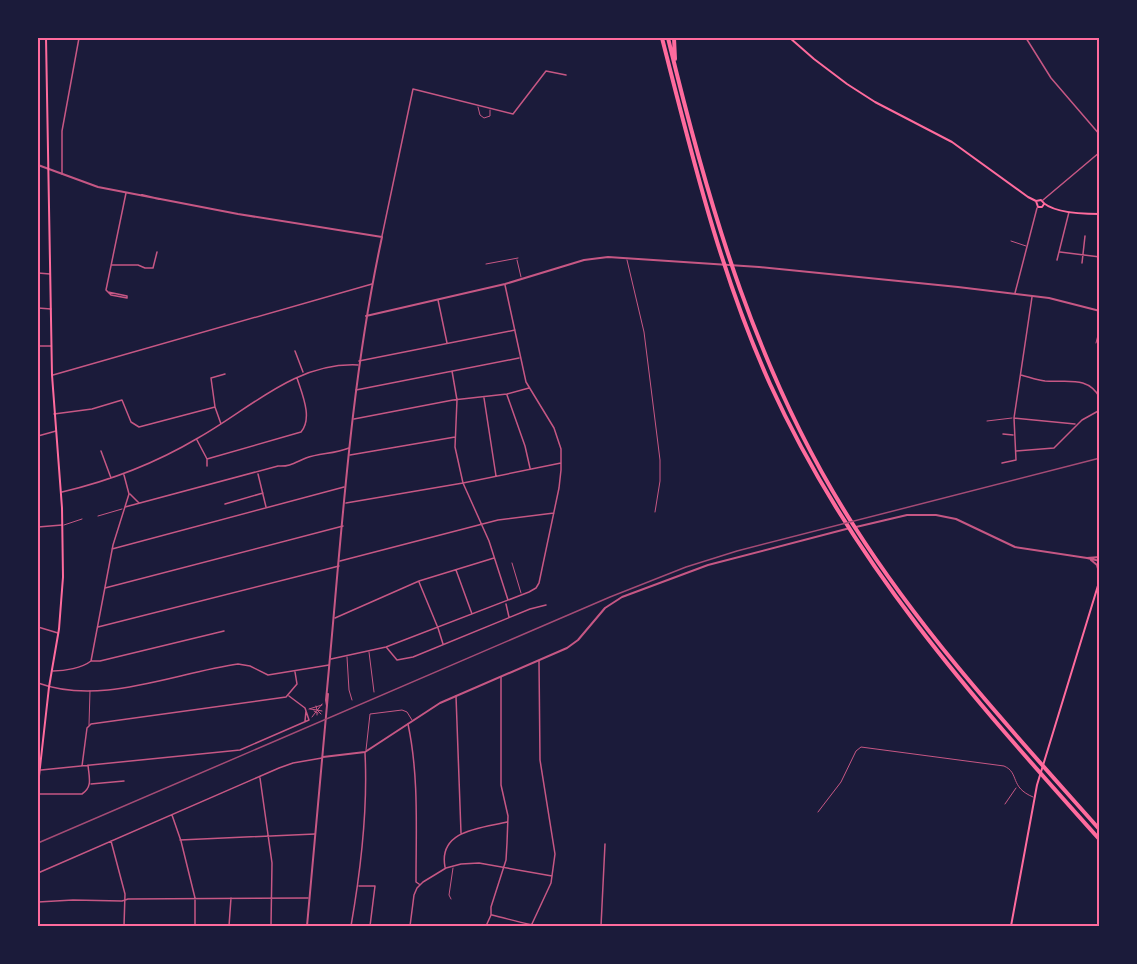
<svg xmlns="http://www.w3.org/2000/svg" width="1137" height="964" font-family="'Golos Text',sans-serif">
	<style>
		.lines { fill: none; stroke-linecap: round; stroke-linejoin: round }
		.service { stroke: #c65784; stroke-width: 1 }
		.pedestrian { stroke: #c65784; stroke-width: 1 }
		.minor { stroke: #c65784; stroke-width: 1.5 }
		.tertiary { stroke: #c65784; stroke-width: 2 }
		.secondary { stroke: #ff6b9d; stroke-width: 2 }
		.motorway { stroke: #ff6b9d; stroke-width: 4 }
		.rail { stroke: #a44b75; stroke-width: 1.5 }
		.neatline { fill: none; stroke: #ff6b9d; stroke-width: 2 }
	</style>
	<rect width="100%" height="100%" fill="#1b1b3a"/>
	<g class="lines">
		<path class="service" d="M 478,107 L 480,115 L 484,118 L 490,116 L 490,110
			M 1011,241 L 1026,246
			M 517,260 L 521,277
			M 627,260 L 644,332 L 660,460 L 660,481 L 655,512
			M 486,264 L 518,258
			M 1096,343 L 1100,327
			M 987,421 L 1012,418
			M 98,516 L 122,509
			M 64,525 L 82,519
			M 512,563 L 521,593
			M 369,652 L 374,692
			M 347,657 L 349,690 L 352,700
			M 89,725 L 90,691
			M 366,750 L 370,714 L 402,710 L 407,712 L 412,720
			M 1005,804 L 1016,788
			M 818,812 L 841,782 L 856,751 L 861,747 L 1004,766 C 1020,773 1009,787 1033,797
			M 451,899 L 449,895 L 453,868"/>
		<path class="pedestrian" d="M 316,706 L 317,710 L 322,711
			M 309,709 L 322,705
			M 310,709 L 317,710 L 321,714
			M 314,711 L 318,713
			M 317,715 L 317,713
			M 312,717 L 322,704"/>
		<path class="minor" d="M 1026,38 L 1051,78 L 1100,135
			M 62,174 L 62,131 L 79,38
			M 126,193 L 106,290 L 111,295 L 127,298 L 127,296
			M 1043,200 L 1100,152
			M 382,236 L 413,89 L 513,114 L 546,71 L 566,75
			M 1060,252 L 1100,257
			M 1057,260 L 1069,212
			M 1082,263 L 1085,236
			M 112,265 L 138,265 L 145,268 L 153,268 L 157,252
			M 38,273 L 50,274
			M 1098,273 L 1100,264
			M 108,292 L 127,296
			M 1015,293 L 1037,208
			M 438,300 L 447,343
			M 38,308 L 51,309
			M 38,346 L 51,346
			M 295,351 L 303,372
			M 359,361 L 515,330
			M 452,371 L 457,400 L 455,447 L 463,483 L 489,541 L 508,600
			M 53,375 L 372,284
			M 1021,375 C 1029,377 1037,380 1045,381 C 1066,383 1088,375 1100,398
			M 356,390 L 519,358
			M 507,395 L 525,446 L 530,468
			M 484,398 L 496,476
			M 54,414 L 92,409 L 122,400 L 131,422 L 139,427 L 215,407
			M 1014,418 L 1075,424
			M 354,419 L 453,400 L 507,394 L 529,388
			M 221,424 L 215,407 L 211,378 L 225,374
			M 1003,434 L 1013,435
			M 38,436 L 56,431
			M 197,440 L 207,459 L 207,466
			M 101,451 L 111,478
			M 1016,451 L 1054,448 L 1082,420 L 1100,410
			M 350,455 L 455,437
			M 207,459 L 301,432 C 313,418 302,394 297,378
			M 1002,463 L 1016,460 L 1014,418 L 1032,297
			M 258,474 L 266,507
			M 62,492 C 109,481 156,463 198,438 C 250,409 295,362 358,365
			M 130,494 L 139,503
			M 346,503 L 463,483 L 561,463
			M 225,504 L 263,493
			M 125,507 L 278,466 C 290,467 296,462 306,458 C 320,453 334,454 349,448
			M 38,527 L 62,525
			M 112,549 L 344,487
			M 340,561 L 498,520 L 554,513
			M 456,570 L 472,614
			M 419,582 L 438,628 L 443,644
			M 105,588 L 343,526
			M 506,604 L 509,617
			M 335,618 L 419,581 L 494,558
			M 38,627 L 58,633
			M 98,627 L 339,566
			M 387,648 L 397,660 L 413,657 L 530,609 L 546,605
			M 331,659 L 386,647 L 529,592 L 536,588 L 539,583 L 559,488 L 561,470 L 561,449 L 554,428 L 526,382 L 505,285
			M 91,661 L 113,545 L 129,494 L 124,475
			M 53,671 C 65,671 82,668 91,661 L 100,661 L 224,631
			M 38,683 C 101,706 174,673 238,664 L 250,666 L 268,675 L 329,665
			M 456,696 L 461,833
			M 305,721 L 306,711
			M 408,724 C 419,776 416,829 416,882 L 419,884
			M 82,766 L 87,728 L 91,724 L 286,697 L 297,684 L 295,672
			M 41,770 L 240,750 L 309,720 L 305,708 L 289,696
			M 260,778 L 272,863 L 271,926
			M 91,784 L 124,781
			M 38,794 L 82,794 C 93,787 89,777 88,765
			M 172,815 L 181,841 L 195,898 L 195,926
			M 180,840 L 315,834
			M 111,841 L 125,894 L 124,926
			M 445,867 C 438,830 481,828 507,822
			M 38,873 L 279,768 L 293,763 L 322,758
			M 359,886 L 375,886 L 370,926
			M 38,902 L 73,900 L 122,901 L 128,899 L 308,898
			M 492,915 C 510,919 528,926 546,926
			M 229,926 L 231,898
			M 351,926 C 361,869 368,811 365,753
			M 410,926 L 414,895 L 417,888 L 423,882 L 446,868 L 461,864 L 479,863 L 552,876
			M 486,926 L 491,915 L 491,907 L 506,860 L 507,843 L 508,816 L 501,785 L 501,677
			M 531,926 L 551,883 L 555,854 L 540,760 L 539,661
			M 601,926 L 605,844"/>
		<path class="tertiary" d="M 38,165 L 98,187 L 238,214 L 382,237 C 349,389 341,546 326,700 L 327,706
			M 142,195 L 159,199
			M 366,316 L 505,284 L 584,260 L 608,257 L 759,267 L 958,287 L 1049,298 L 1100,311
			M 856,527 L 907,515 L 936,515 L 956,519 L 1015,547 L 1087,558 L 1100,557
			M 1087,558 L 1100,561
			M 1091,560 L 1097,565 L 1100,576
			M 323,757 L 365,752 L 440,703 L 567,648 L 578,640 L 605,608 L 622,597 L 708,565 L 850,528
			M 307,926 L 328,694"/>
		<path class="secondary" d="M 790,38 L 814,59 L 847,84 L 875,102 L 952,142 L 1028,197 L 1036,201 L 1041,200 C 1050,213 1084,214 1100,214
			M 1036,201 L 1038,207 L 1042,207 L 1044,204
			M 38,785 L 49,687 L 59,629 L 63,577 L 62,508 L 52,375 L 46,38
			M 1011,926 L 1037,785 L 1100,579"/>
		<path class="motorway" d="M 662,38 C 692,155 720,273 770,384 C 851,562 971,696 1100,840
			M 668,38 C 709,208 758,377 854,526 C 924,636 1013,732 1100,830
			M 674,38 L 675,59"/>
		<path class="rail" d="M 38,843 L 610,597 L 686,567 L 737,551 L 1100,458"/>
	</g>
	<rect width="1137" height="964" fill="none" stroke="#1b1b3a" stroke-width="78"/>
	<rect x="39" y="39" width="1059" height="886" class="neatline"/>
</svg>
